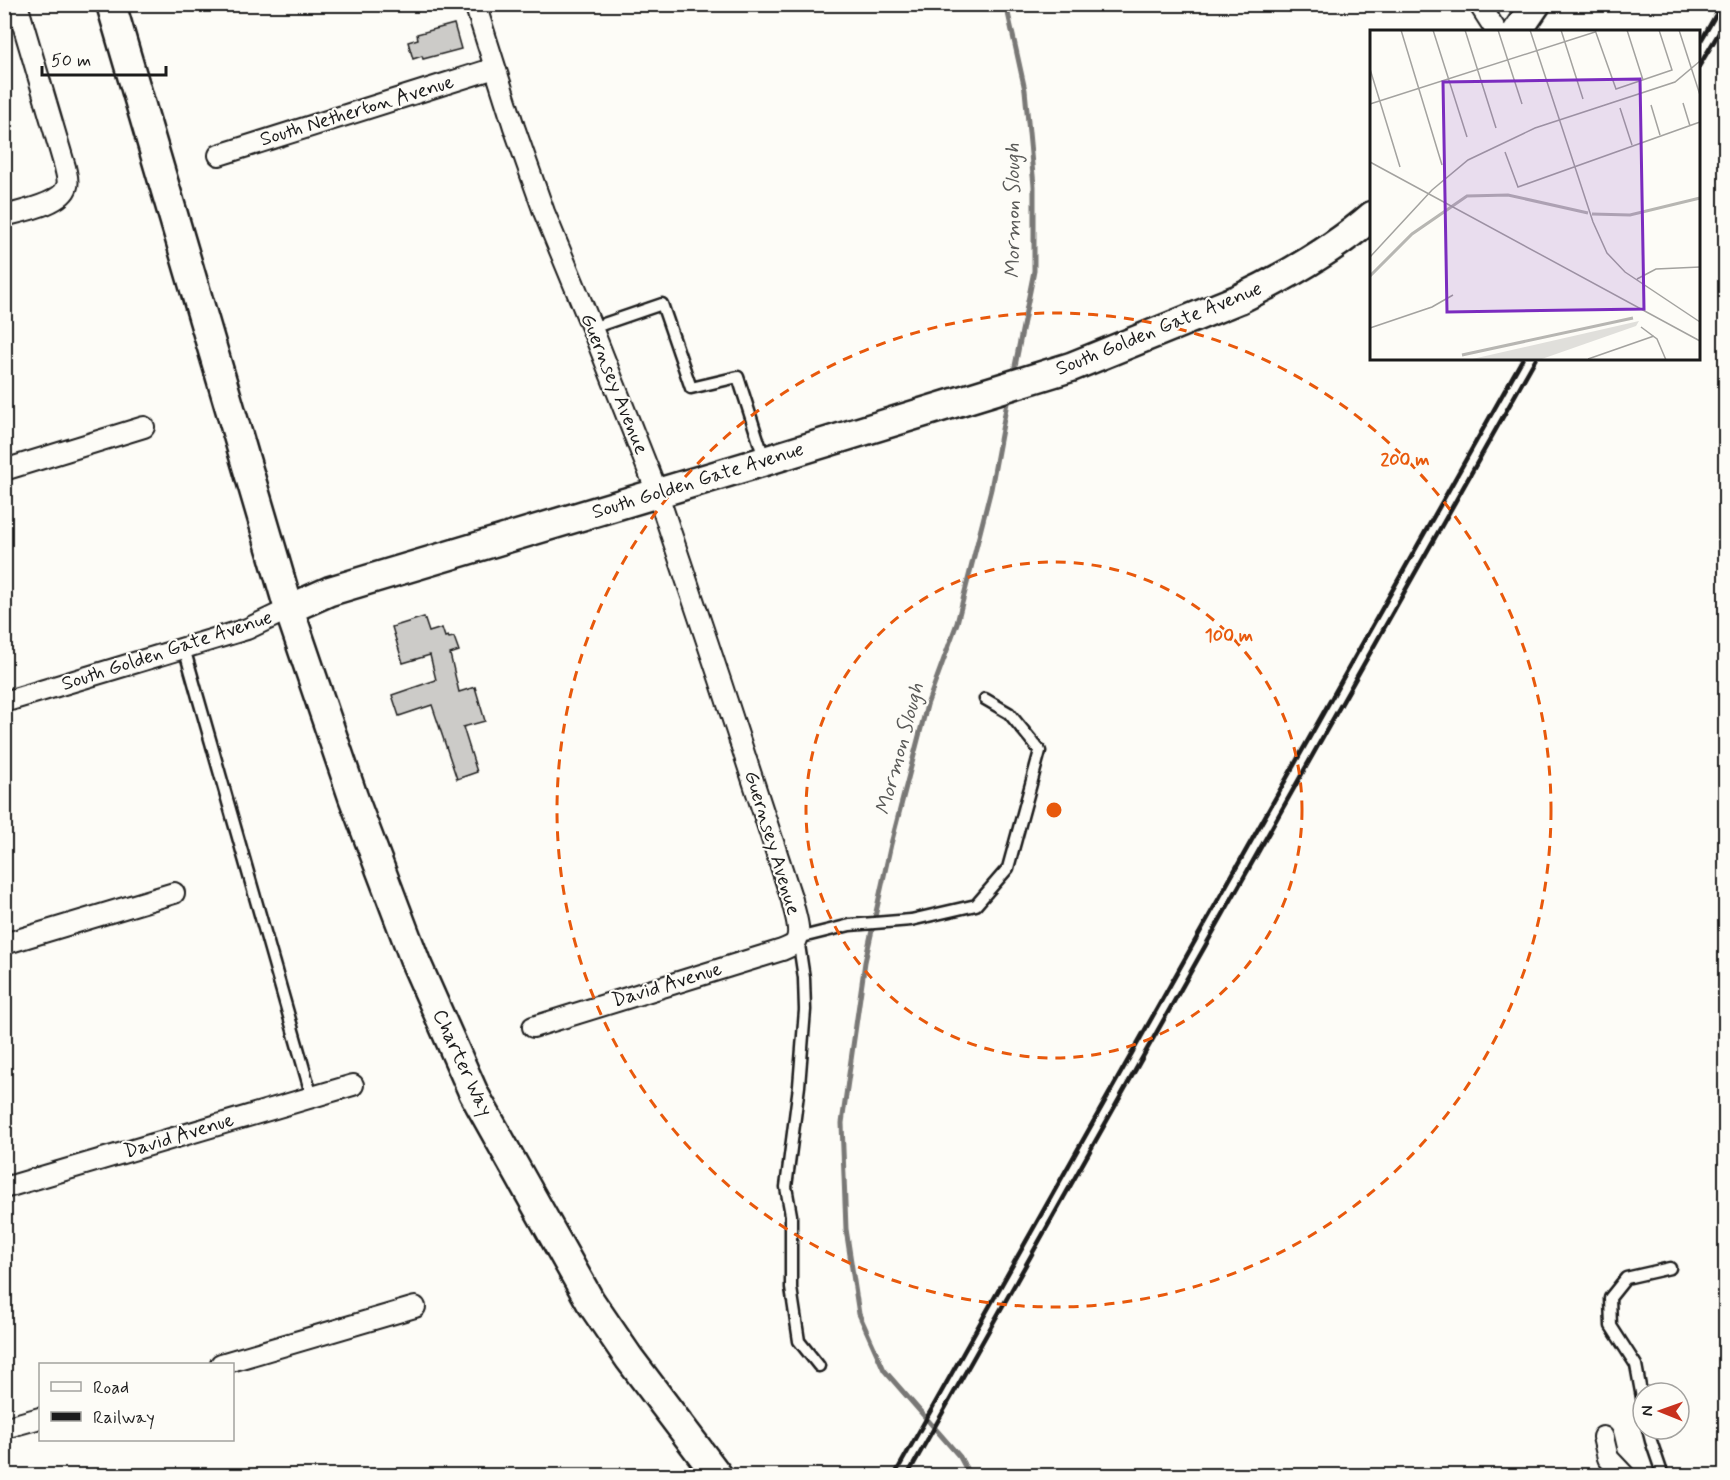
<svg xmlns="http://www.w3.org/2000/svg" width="1730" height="1480" font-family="Mynerve,sans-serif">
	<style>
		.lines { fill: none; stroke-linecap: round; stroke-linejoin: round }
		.stream { stroke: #797876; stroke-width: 5 }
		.building { fill: #cccbc8; stroke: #1c1c1c; stroke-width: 1.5 }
		.lane-casing { stroke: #1c1c1c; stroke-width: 15 }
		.street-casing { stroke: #1c1c1c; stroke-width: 24 }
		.secondary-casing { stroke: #1c1c1c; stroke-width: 33 }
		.lane { stroke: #fdfcf7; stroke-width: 10 }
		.street { stroke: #fdfcf7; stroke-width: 20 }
		.secondary { stroke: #fdfcf7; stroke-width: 28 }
		.rail { stroke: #1c1c1c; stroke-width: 4.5 }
		.ring { fill: none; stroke: #e8590c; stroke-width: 3; stroke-dasharray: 10 8 }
		.labels { text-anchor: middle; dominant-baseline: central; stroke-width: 4.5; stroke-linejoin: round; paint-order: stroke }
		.street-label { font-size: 20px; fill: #1c1c1c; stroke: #fdfcf7 }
		.water-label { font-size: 21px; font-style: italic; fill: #5a5a58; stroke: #fdfcf7 }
		.inset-river { fill: none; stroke: #b7b6b2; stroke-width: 3 }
		.inset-road { fill: none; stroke: #a3a29f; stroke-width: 1.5 }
		.view { fill: #7b2cbf; fill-opacity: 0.15; stroke: #7b2cbf; stroke-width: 3 }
		.inset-edge { fill: none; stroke: #1c1c1c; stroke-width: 3 }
		.centre { fill: #e8590c; stroke: #fdfcf7; stroke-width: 3 }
		.ring-label { font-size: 18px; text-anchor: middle; font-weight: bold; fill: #e8590c; stroke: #fdfcf7; stroke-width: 4.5; stroke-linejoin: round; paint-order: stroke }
	</style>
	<rect width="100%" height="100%" fill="#fdfcf7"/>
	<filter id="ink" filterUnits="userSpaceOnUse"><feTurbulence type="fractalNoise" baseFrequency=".0167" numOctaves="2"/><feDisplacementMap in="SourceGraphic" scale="12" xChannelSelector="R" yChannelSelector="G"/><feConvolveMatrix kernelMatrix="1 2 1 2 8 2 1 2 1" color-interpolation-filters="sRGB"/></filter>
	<g filter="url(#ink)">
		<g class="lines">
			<path class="stream" d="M 1006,4 L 1025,90 L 1034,186 L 1034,271 L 1013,376
				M 970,1476 L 960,1457 L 884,1370 L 859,1314 L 846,1229 L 842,1123 L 865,962 L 891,844 L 927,705 L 957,623 L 991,489 L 1008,397"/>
		</g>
		<path class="building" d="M 454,24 L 461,49 L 423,59 L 422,56 L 413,59 L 408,42 L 418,39 L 417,34 Z
			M 424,617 L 429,632 L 442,628 L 445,637 L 448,636 L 449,638 L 454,637 L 459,651 L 450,654 L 459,692 L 475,687 L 485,721 L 463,727 L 477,772 L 457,779 L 432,705 L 399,716 L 392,695 L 436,680 L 430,655 L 403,663 L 392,627 Z"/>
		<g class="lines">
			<g class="lane-casing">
				<path id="lane" d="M 592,328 L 662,304 L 691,388 L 738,377 L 765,461
					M 184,648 L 312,1097
					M 819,1366 L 799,1341 L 791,1288 L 791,1215 L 786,1187 L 799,1086 L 805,1010 L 804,978 L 798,938 L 850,925 L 911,920 L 976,905 L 1008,868 L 1040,751 L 1009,713 L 985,699
					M 1643,1403 L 1636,1365 L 1611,1326 L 1610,1298 L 1626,1278 L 1670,1268
					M 1648,1429 L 1651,1441 L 1663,1476"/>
			</g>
			<g class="street-casing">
				<path id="street" d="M 475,4 L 514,127 L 544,212 L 592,328 L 657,492 L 720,680 L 792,900 C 794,912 803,932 795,943 C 792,946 787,948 782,950 L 533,1027
					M 1479,4 L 1497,32
					M 219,155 L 495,68
					M 4,216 C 22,211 62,204 67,186 C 69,180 66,173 65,167 L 17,4
					M 4,470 L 144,427
					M 4,702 L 247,629 L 289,609
					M 4,944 L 174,893
					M 4,1188 L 353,1085
					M 221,1364 L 415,1307
					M 4,1428 L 40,1418
					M 1603,1437 L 1608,1458 L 1625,1476"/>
			</g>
			<g class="secondary-casing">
				<path id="secondary" d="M 111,4 L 289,609 L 353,797 L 416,963 L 474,1094 L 590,1301 L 629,1358 L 718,1476
					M 1517,32 L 1536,4
					M 289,609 L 330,591 L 765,461 L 1071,367 L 1239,299 C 1285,277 1333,250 1372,216"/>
			</g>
			<use href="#lane" class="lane"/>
			<use href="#street" class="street"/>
			<use href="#secondary" class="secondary"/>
			<path class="rail" d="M 1698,46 L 1722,4
				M 1698,68 L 1726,21
				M 894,1476 L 1523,358
				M 907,1476 L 1536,358"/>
		</g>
	</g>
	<g class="ring">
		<circle cx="1054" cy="810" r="248"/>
		<circle cx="1054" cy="810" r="497"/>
	</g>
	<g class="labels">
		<g class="street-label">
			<text transform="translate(357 111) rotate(-17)">South Netherton Avenue</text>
			<text transform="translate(1159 329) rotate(-22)">South Golden Gate Avenue</text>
			<text transform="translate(614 384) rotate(68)">Guernsey Avenue</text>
			<text transform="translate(698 481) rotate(-17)">South Golden Gate Avenue</text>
			<text transform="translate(167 651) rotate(-18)">South Golden Gate Avenue</text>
			<text transform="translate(772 843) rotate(73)">Guernsey Avenue</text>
			<text transform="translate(667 985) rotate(-17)">David Avenue</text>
			<text transform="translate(462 1063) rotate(65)">Charter Way</text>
			<text transform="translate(179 1136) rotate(-17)">David Avenue</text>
		</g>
		<g class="water-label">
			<text transform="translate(1013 211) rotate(-90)">Mormon Slough</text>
			<text transform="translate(900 749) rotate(-75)">Mormon Slough</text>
		</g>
	</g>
	<g transform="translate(1370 30)">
		<rect width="330" height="330" fill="#fdfcf7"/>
		<path d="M 269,291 L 266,296 L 169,330 L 98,330 Z" fill="#e0dfdb"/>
		<path class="inset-river" d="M 222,184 L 260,185 L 330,168M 0,246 L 42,204 L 97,166 L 138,165 L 218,183M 92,325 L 263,288"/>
		<path class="inset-road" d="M 31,0 L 72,135M 63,0 L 97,107M 95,0 L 126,98M 128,0 L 152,74M 160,0 L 223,192 L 237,223 L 255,242 L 330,292M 191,0 L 213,69M 225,0 L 246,59 L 302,40 L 289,0M 257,0 L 273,50M 309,0 L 330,65M 0,39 L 30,137M 313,73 L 320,96M 0,74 L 225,2M 281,75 L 290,105M 250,78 L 262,115M 135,122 L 148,157 L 330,92M 0,132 L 330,311M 0,227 L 62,160 L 98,130 L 165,98 L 305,52 L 330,31M 267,249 L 286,239 L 330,237M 271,297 L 287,309 L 296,330M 0,298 L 62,277 L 83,265M 218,329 L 284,306"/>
		<path class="view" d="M 270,49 L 274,279 L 77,282 L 73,52 Z"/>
		<rect width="330" height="330" class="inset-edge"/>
	</g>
	<circle cx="1054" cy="810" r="9" class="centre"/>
	<g class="ring-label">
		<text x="1405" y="465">200 m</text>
		<text x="1229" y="641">100 m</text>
	</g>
	<rect width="1730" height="1480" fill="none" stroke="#fdfcf7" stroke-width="24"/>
	<rect x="12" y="12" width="1706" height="1456" fill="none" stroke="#1c1c1c" stroke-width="2" filter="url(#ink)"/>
	<rect x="39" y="1363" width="195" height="78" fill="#fdfcf7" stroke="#a3a29f" stroke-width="1.5"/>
	<rect x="51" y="1382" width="30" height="9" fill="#fdfcf7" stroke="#a3a29f" stroke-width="1.5"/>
	<text x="93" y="1393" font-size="18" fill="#1c1c1c">Road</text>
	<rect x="51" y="1412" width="30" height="9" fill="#1c1c1c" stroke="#a3a29f" stroke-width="1.5"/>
	<text x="93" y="1423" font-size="18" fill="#1c1c1c">Railway</text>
	<g transform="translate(1661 1411) rotate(271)"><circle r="28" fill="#fdfcf7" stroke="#a3a29f" stroke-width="1.5"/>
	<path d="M0-4.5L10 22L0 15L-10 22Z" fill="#c8321e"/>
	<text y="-9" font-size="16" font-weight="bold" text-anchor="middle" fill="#1c1c1c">N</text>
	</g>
	<path d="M42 66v9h124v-9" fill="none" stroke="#1c1c1c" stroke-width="3"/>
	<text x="51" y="66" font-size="18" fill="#1c1c1c" stroke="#fdfcf7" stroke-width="4.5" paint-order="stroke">50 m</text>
</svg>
